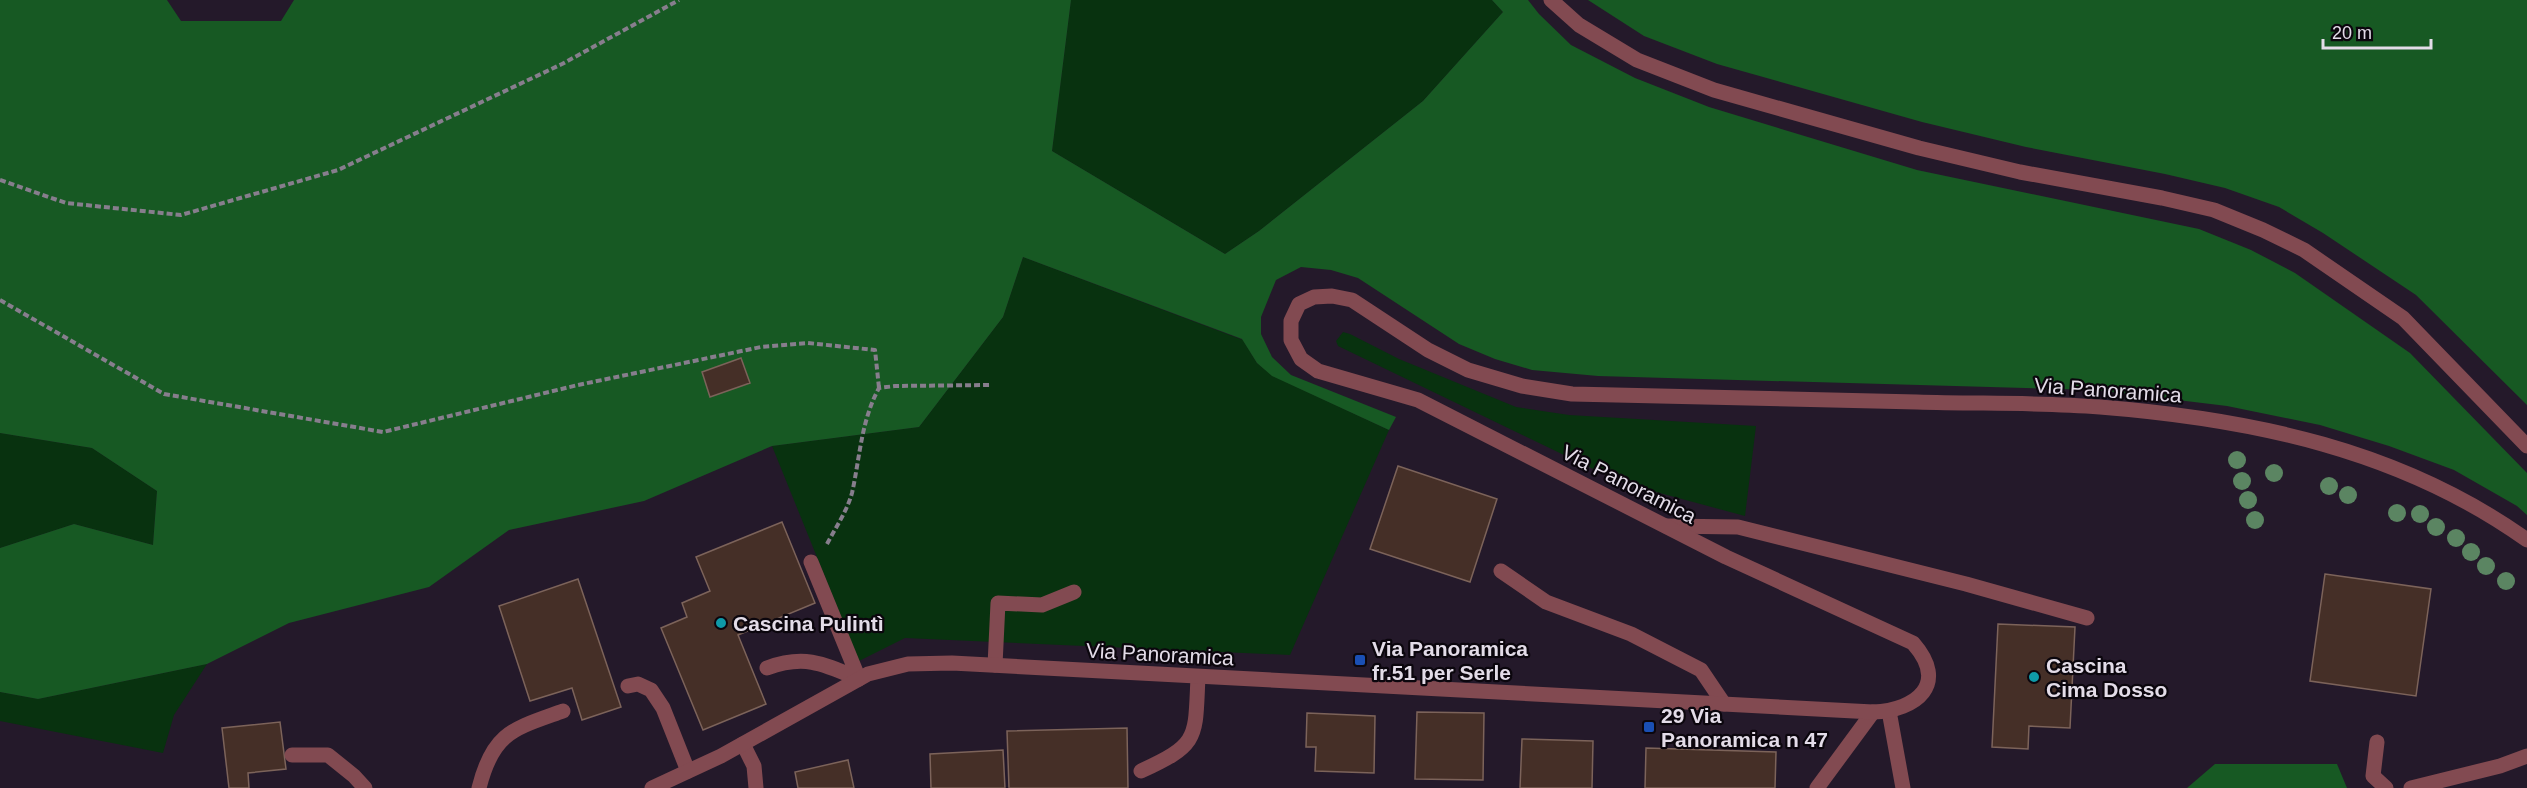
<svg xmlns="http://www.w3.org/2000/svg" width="2527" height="788" font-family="Arial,sans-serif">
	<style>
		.green { fill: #08320f }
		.forest { fill: #175923 }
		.building { fill: #452f27; stroke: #7c635a; stroke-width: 1.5 }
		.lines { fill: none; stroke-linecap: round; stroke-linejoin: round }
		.path { stroke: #877e8d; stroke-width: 4; stroke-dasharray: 6 3; stroke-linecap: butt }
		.service { stroke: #824a51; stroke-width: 15 }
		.minor { stroke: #824a51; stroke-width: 15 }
		.tertiary { stroke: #824a51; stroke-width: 15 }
		.tree { fill: #5b8562 }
		.culture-dot { fill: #0f9aa8; stroke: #0b060d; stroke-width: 2 }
		.transit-dot { fill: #1a4fb4; stroke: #0b060d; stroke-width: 2 }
		.labels { text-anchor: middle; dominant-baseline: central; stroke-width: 4.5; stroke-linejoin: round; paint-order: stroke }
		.street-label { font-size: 21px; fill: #e3dce8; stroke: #0b060d }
		.poi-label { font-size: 21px; font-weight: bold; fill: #e3dce8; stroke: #0b060d; text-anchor: start }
	</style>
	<rect width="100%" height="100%" fill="#24192a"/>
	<path class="green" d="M 1071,0 L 1492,0 L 1503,12 L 1423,101 L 1259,231 L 1225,254 L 1052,151 Z
		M 1023,257 L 1243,340 L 1257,363 L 1273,376 L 1389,430 L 1290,655 L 905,638 L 859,661 L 772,446 L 919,427 L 1003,317 Z
		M 1343,332 L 1350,334 L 1399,359 L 1516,407 L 1569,415 L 1756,426 L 1745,516 L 1630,485 L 1591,468 L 1338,346 L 1336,341 Z
		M 0,433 L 92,448 L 157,491 L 153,545 L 74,524 L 0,548 Z
		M 207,664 L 174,715 L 163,753 L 0,721 L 0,692 L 38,699 Z"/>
	<path class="forest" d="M 0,0 L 167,0 L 181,21 L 281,21 L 294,0 L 1071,0 L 1052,151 L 1225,254 L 1259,231 L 1423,101 L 1503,12 L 1492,0 L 1528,0 L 1539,14 L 1571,45 L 1635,78 L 1709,107 L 1917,170 L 2199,229 L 2251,250 L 2295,273 L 2410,353 L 2527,473 L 2527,515 L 2517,506 L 2454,470 L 2389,446 L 2320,425 L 2227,406 L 2095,390 L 1598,376 L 1532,370 L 1495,359 L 1459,344 L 1358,278 L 1331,270 L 1301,267 L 1276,280 L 1261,317 L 1261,334 L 1272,357 L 1291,375 L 1396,417 L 1389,430 L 1272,376 L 1257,363 L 1242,339 L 1023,257 L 1003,317 L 919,427 L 772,446 L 644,501 L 509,530 L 429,587 L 289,623 L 207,664 L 38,699 L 0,692 L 0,548 L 74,524 L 153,545 L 157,491 L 92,448 L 0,433 Z
		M 1588,0 L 2527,0 L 2527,405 L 2416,295 L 2323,233 L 2279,207 L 2225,188 L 2165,174 L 2026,147 L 1922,122 L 1717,64 L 1644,36 Z
		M 2215,764 L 2337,764 L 2347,788 L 2187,788 Z"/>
	<path class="building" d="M 741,358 L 750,383 L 710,397 L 702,372 Z
		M 1398,466 L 1497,499 L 1470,582 L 1370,549 Z
		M 782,522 L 815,603 L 738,635 L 766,704 L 703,730 L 661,628 L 687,617 L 682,603 L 710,591 L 696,557 Z
		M 2325,574 L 2431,589 L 2416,696 L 2310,681 Z
		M 578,579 L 621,707 L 582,720 L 572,688 L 530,701 L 499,606 Z
		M 1998,624 L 2075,627 L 2070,728 L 2029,726 L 2028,749 L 1992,747 Z
		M 1417,712 L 1484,713 L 1483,780 L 1415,779 Z
		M 1307,713 L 1375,716 L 1374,773 L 1315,771 L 1316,747 L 1306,747 Z
		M 280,722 L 286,769 L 248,773 L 249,788 L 229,788 L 222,728 Z
		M 1127,728 L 1128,788 L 1009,788 L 1007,731 Z
		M 1522,739 L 1593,741 L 1592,788 L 1520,788 Z
		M 1646,748 L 1776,752 L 1775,788 L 1645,788 Z
		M 1003,750 L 1005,788 L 931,788 L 930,754 Z
		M 848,760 L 854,788 L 798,788 L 795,772 Z"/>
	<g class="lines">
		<path class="path" d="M 0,180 L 66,203 L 181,215 L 338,170 L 562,64 L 679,0
			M 0,300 L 164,394 L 383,432 L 578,385 L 761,347 L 808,343 L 875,350 L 879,388
			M 827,544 C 836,527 847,511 852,493 C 860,457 861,421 879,388 L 895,386 L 991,385"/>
		<path class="service" d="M 1666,526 L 1738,527 L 1966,584 L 2087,618
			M 811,562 L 859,679
			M 1501,571 L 1546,602 L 1631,634 L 1701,670 L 1724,704
			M 995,665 L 998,603 L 1042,605 L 1074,592
			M 767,668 C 805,654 824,664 859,679
			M 628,686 L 638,684 L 651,690 L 663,708 L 688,771
			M 2377,742 L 2373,776 L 2386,788
			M 743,744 L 754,766 L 756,788
			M 292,755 L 328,755 L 354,776 L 365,788
			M 1141,771 C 1200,744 1195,738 1198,677
			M 479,788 C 493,732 513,729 563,711
			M 1817,788 L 1873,712
			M 2411,788 L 2500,766 L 2527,756"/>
		<path class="minor" d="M 1889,711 L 1903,788"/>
		<path class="tertiary" d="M 1551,0 L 1579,25 L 1637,60 L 1714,90 L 1919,148 L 2020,172 L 2162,198 L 2214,210 L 2263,230 L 2304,250 L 2403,318 L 2527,446
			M 652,788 L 721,756 L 868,674 L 908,664 L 952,663 L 1873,712 C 1917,710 1949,684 1913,643 L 1726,557 L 1418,400 L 1318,371 L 1301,359 L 1291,340 L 1291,321 L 1299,304 L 1314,297 L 1332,296 L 1352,300 L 1428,350 L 1468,370 L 1522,386 L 1572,394 C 1687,397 1802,400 1917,402 C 1978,404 2039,402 2100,407 C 2252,419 2401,450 2527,540"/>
	</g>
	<g class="tree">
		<circle cx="2237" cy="460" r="9"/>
		<circle cx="2274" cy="473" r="9"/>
		<circle cx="2242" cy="481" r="9"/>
		<circle cx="2329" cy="486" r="9"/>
		<circle cx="2348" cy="495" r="9"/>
		<circle cx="2248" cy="500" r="9"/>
		<circle cx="2397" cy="513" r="9"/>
		<circle cx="2420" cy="514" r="9"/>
		<circle cx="2255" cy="520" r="9"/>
		<circle cx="2436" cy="527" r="9"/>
		<circle cx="2456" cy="538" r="9"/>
		<circle cx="2471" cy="552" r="9"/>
		<circle cx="2486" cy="566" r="9"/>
		<circle cx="2506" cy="581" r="9"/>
	</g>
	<g class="culture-dot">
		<circle cx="721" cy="623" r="6"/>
		<circle cx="2034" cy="677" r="6"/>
	</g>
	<g class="transit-dot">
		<rect x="1354" y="654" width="12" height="12" rx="3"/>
		<rect x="1643" y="721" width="12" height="12" rx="3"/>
	</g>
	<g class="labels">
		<g class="street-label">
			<text transform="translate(2108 390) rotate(4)">Via Panoramica</text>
			<text transform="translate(1629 484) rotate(27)">Via Panoramica</text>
			<text transform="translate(1160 654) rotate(3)">Via Panoramica</text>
		</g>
		<g class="poi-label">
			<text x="733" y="623">Cascina Pulintì</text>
			<text x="1372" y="648">Via Panoramica<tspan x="1372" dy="24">fr.51 per Serle</tspan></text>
			<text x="2046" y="665">Cascina<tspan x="2046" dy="24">Cima Dosso</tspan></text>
			<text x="1661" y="715">29 Via<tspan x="1661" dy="24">Panoramica n 47</tspan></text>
		</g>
	</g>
	<path d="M2323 39v9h108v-9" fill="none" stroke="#e3dce8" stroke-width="3"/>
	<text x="2332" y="39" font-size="18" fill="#e3dce8" stroke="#0b060d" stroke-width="4.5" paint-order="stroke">20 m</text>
</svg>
